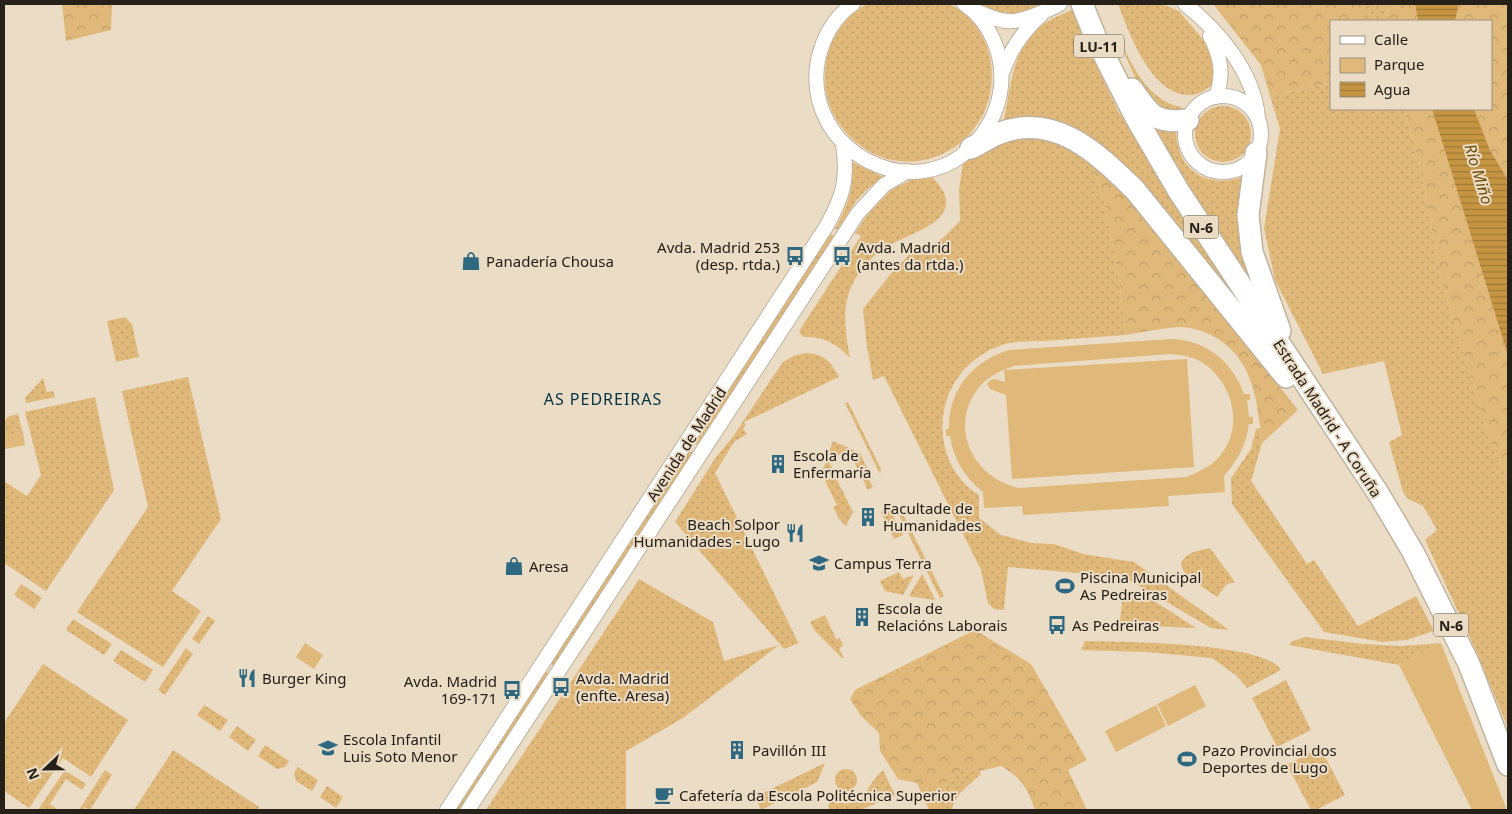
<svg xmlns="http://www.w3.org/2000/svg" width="1512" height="814" font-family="'Noto Sans',sans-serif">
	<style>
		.grass { fill: url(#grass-dots) }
		.forest { fill: url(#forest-crowns) }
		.park { fill: #e0b879; fill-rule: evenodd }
		.water { fill: url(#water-rules) }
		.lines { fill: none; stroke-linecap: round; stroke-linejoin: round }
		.minor-casing { stroke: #c0b29d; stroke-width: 16 }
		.highway-casing { stroke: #c0b29d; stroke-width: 24 }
		.minor { stroke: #fff; stroke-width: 14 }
		.highway { stroke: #fff; stroke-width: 21 }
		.labels { text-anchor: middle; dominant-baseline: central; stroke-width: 4; stroke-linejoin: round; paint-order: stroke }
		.shield { fill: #ebdcc6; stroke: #60584c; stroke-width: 1 }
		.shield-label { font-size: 14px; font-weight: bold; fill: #252018 }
		.poi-label { font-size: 15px; fill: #252018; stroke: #ebdcc6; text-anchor: start }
		.street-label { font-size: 15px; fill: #252018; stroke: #ebdcc6 }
		.water-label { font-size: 16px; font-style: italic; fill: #6d4c09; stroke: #ebdcc6 }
		.neighbourhood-label { font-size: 16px; letter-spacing: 1px; fill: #003244; stroke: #ebdcc6 }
	</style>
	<defs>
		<pattern id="grass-dots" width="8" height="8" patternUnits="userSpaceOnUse" patternTransform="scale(1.25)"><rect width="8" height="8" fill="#e0b879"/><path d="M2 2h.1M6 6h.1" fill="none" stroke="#c09e68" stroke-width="1.8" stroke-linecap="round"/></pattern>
		<pattern id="forest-crowns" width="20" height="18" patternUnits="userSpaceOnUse" patternTransform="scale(1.25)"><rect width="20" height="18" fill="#e0b879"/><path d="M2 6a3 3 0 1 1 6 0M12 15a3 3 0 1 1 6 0" fill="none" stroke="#c09e68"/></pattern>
		<pattern id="water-rules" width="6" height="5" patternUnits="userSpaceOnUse" patternTransform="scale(1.25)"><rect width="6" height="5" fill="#c69542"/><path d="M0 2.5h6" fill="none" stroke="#a17936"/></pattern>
	</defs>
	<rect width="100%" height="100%" fill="#ebdcc6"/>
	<path class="grass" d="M 867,4 L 950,4 C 972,16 988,38 991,64 C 1001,149 900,197 844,130 C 832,115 825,98 825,79 C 825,46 839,20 867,4 Z
		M 982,4 L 1041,4 C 1023,16 999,16 982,4 Z
		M 1118,4 L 1162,4 L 1179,11 L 1211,49 L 1216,60 L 1212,85 C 1205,90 1197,96 1188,95 C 1151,94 1129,33 1118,4 Z
		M 1364,4 L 1387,4 L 1388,21 L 1366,21 L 1367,16 Z
		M 1075,8 L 1092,57 L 1118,111 L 1240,306 L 1057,124 L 1004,120 C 1011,87 1012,48 1041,26 C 1051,18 1064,14 1075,8 Z
		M 1125,51 C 1140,79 1151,100 1183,108 L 1178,111 L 1168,113 L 1142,92 L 1125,55 Z
		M 1331,83 L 1331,109 L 1404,109 L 1414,144 L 1425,191 L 1441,279 L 1490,439 L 1508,481 L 1508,728 L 1478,655 L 1425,540 L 1437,530 L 1423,506 L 1408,499 L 1403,492 L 1389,442 L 1402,435 L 1384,361 L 1323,374 L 1275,280 L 1264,228 L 1280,129 L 1270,96 Z
		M1195 134a28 28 0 1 1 56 0a28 28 0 1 1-56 0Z
		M 1150,120 L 1176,129 C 1176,172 1208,190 1247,176 L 1256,290 L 1206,214 Z
		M 1018,136 L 1059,140 L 1090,160 L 1104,200 L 1120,285 L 1125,335 C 1098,337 1071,339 1045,341 C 1034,341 1021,341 1010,343 C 968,352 938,392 943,436 C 945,459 958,483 979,495 L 979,518 L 1001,535 L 1031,543 L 1054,544 L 1083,554 L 1134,562 L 1229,630 L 1211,628 L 1124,577 L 1008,567 L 1004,610 L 994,609 L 988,603 L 981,570 L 884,376 L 873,380 L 867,347 L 863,309 L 889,276 L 911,253 L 927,248 L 944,237 L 960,221 L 959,190 L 963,163 L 983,149 Z
		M 852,162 L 883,177 L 867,189 L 856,201 L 837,230 L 835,229 C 847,207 855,188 852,162 Z
		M 919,176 L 933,178 C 974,220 909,232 883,249 C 876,254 866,263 861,270 C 840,298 844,325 850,358 C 836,343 823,336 803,337 L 799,331 L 861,236 L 855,233 L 869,213 L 891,190 Z
		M 830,234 L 835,236 L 697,445 L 694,443 Z
		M 125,317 L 132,324 L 139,357 L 116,362 L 107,321 Z
		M 806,353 C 824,354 831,361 839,377 L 744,422 L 746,425 L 743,429 L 747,434 L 734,442 L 715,473 L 797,640 L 799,643 L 784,649 L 675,522 L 716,457 L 732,438 L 782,363 L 793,356 Z
		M 188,377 L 221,519 L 172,591 L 201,611 L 163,667 L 77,612 L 148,507 L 122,391 Z
		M 43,378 L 47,392 L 53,391 L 55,397 L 26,403 L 25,398 Z
		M 95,397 L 114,490 L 46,591 L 4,563 L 4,481 L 27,496 L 41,475 L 25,412 Z
		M 848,402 L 881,469 L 880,474 L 845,403 Z
		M 18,414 L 23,433 L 4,437 C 4,422 2,417 18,414 Z
		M 1260,428 L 1262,443 L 1251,481 L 1307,564 L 1314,560 L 1358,626 L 1416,596 L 1434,631 L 1406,640 L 1383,642 L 1324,632 L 1232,504 L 1231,478 L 1251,449 L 1256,429 Z
		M 833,441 L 860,453 L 869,472 L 866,474 L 873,487 L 868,490 L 848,450 L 828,460 L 834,471 L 823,476 L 821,475 Z
		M 689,450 L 693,453 L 554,666 L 551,664 Z
		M 835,476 L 853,512 L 846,526 L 839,519 L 833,507 L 837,505 L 825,481 Z
		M 889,508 L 903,535 L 894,539 L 881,512 Z
		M 899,515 L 904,516 L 944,596 L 940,598 Z
		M 1210,548 L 1235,582 L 1227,584 L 1217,597 L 1186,576 L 1181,565 C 1184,552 1198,551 1210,548 Z
		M 899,572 L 903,579 L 914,575 L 903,595 L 885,591 L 880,581 Z
		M 922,574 L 935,599 L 934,600 L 909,596 Z
		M 639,579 L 713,622 L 724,661 L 779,645 L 683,718 L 626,751 L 626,810 L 486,810 Z
		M 21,584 L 42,598 L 34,609 L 14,595 Z
		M 1123,595 L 1148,597 L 1196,628 L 1122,625 L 1120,621 Z
		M 825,615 L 836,639 L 840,638 L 843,646 L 839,648 L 844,658 L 842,658 L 815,631 L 810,622 Z
		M 208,616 L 215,621 L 199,644 L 192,639 Z
		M 73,619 L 112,644 L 104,655 L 66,630 Z
		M 1305,637 L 1363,644 L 1402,646 L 1441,643 L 1399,665 L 1289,645 L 1293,641 Z
		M 1085,641 C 1120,642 1265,642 1281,670 L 1247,688 L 1237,676 L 1212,658 L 1147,652 L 1081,650 Z
		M 186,648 L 193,654 L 165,695 L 158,690 Z
		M 121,650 L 153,670 L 145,682 L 113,661 Z
		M 43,664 L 128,720 L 91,777 L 63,758 L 29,808 L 4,791 L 4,723 Z
		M 545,671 L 549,674 L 459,810 L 455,810 Z
		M 1286,680 L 1311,730 L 1277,747 L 1252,698 Z
		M 204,705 L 228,720 L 220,731 L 197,715 Z
		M 237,726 L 256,740 L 248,751 L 229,737 Z
		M 265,745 L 289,761 L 285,767 L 277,769 L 258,756 Z
		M 1320,747 L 1345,795 L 1316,810 L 1311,810 L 1287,765 Z
		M 173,750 L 259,807 L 257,810 L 134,810 Z
		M 825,763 L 817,782 L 761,810 L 755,797 Z
		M 298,767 L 318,780 L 312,791 L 296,781 L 294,773 Z
		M 966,767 L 980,771 L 981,774 C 969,786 955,793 952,810 L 937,810 L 949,777 Z
		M835 780a11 11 0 1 1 22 0a11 11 0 1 1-22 0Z
		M 65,770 L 86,784 L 82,790 L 66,779 L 50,804 L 58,810 L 38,810 Z
		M 105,770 L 112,775 L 90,810 L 85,807 L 83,810 L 79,810 Z
		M 883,770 L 895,795 L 861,810 L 830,810 L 828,806 L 831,801 C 867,811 862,789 883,770 Z
		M 327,786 L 343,797 L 336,808 L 320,797 Z"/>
	<path class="forest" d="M 62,4 L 112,4 L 111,30 L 66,41 Z
		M 1213,4 L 1364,4 L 1367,16 L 1366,21 L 1331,21 L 1331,83 L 1270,96 L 1261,65 Z
		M 1387,4 L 1415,4 L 1418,21 L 1388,21 Z
		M 1459,4 L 1508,4 L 1508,180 L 1490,150 L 1474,109 L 1491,109 L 1491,21 L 1455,21 Z
		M 1404,109 L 1432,109 L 1508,356 L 1508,481 L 1490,439 L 1441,279 L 1425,191 L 1414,144 Z
		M 1090,160 L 1137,206 L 1298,410 L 1262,443 C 1257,400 1254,357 1211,335 C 1202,331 1191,327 1181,327 C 1163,328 1143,332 1125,335 L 1120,285 L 1104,200 Z
		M 975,630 L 1031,664 L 1087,760 L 1068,770 L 1087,810 L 1035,810 C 1027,788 1022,778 1001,766 L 980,771 L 966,767 L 949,777 L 937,810 L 929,810 L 917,783 L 898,779 L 880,751 L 879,733 L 861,716 L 850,699 L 855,690 Z"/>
	<path class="park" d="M 1172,339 C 1207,340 1233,363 1244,394 L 1250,394 L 1250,400 L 1247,400 L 1249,417 L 1253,417 L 1253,424 L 1249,424 C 1246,445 1238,460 1224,476 L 1225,492 L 1168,496 L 1169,506 L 1023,515 L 1022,506 L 984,508 L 983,492 C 965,478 953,458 950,436 L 946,436 L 946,429 L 949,429 C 948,390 973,361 1009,350 ZM 1170,354 C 1183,355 1196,357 1206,365 C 1236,388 1244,433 1216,460 C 1208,468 1196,473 1186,477 L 1019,488 C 971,477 947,424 981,385 C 990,375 1003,370 1014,366 Z
		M 1187,359 L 1194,467 L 1012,479 L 1006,395 L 990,389 L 987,384 L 990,380 L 995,379 L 1005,382 L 1004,370 Z
		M 23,433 L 25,445 L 5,449 L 4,437 Z
		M 305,643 L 323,655 L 314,669 L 296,657 Z
		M 1441,643 L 1507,810 L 1472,810 L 1399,665 Z
		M 1195,685 L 1206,706 L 1168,726 L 1157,704 Z
		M 1156,705 L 1166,726 L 1116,752 L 1105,731 Z"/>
	<path class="water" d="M 1415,4 L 1459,4 L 1455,21 L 1418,21 Z
		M 1432,109 L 1474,109 L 1490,150 L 1508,180 L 1508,356 Z"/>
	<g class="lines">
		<g class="minor-casing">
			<path id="minor" d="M 853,4 C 834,17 823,38 818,60 C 801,152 918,212 978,140 C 991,124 999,107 1001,86 C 1004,55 990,21 964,4
				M 1185,4 C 1219,31 1254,72 1258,118
				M 976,11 C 986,15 996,20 1006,21 C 1022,23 1046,11 1060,4
				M 1210,36 C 1221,57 1224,74 1216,97
				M 1003,71 C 1011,48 1023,31 1041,15
				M1185 134a38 38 0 1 1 76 0a38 38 0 1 1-76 0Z
				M 447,810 L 826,227 C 844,195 848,180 843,143
				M 468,810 L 858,213 L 884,185 L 908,171"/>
		</g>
		<g class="highway-casing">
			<path id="highway" d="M 1082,4 L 1097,41 L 1135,116 L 1178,190 L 1378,493 L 1413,552 L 1469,664 L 1508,765
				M 1132,89 C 1150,115 1155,124 1188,120
				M 971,148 C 979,144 987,139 995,135 C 1053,110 1096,152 1135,190 L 1286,377
				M 1256,153 L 1248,215 L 1252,252 L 1280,331"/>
		</g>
		<use href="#minor" class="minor"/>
		<use href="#highway" class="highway"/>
	</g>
	<defs>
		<g id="bus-bare" transform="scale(1.5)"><path d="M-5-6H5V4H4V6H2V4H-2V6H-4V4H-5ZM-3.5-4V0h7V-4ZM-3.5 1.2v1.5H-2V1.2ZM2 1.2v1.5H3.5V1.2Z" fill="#2e6981" stroke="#ebdcc6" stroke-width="2.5" paint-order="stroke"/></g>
		<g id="shop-bare" transform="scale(1.5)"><path d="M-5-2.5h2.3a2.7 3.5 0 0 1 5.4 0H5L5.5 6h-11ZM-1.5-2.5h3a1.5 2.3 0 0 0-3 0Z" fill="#2e6981" stroke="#ebdcc6" stroke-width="2.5" paint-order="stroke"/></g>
		<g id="building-bare" transform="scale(1.5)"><path d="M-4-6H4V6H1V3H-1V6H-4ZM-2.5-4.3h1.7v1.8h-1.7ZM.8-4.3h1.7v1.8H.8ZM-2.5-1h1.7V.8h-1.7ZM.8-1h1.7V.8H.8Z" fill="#2e6981" stroke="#ebdcc6" stroke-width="2.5" paint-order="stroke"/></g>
		<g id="restaurant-bare" transform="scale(1.5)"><path d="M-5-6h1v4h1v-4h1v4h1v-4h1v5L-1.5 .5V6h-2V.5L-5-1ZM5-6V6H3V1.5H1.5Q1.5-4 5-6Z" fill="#2e6981" stroke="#ebdcc6" stroke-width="2.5" paint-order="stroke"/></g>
		<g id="university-bare" transform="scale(1.5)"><path d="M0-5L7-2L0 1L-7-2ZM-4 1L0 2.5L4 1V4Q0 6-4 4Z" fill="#2e6981" stroke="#ebdcc6" stroke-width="2.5" paint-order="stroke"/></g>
		<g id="stadium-bare" transform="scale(1.5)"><path d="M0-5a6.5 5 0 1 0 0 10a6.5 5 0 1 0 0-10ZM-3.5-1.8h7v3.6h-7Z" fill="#2e6981" stroke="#ebdcc6" stroke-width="2.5" paint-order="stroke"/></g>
		<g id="school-bare" transform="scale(1.5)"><path d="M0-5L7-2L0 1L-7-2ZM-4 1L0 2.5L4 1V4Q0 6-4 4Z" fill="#2e6981" stroke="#ebdcc6" stroke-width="2.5" paint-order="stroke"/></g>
		<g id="cafe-bare" transform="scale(1.5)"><path d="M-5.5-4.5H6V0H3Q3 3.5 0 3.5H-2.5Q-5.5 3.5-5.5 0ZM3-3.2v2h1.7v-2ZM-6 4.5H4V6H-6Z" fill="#2e6981" stroke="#ebdcc6" stroke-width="2.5" paint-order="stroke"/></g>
	</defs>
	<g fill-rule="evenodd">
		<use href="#bus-bare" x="795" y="256"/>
		<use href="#bus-bare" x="842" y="256"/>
		<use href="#shop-bare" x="471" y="261"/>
		<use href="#building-bare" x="778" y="464"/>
		<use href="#building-bare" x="868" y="517"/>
		<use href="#restaurant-bare" x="795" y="533"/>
		<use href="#university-bare" x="819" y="563"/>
		<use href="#shop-bare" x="514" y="566"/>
		<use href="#stadium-bare" x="1065" y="586"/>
		<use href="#building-bare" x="862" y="617"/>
		<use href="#bus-bare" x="1057" y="625"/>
		<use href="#restaurant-bare" x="247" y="678"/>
		<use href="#bus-bare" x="561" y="687"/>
		<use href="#bus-bare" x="512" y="690"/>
		<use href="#school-bare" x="328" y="748"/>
		<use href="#building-bare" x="737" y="750"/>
		<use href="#stadium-bare" x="1187" y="759"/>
		<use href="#cafe-bare" x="664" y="795"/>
	</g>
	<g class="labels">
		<g class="shield">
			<rect x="1074" y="34.5" width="50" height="23" rx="4"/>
			<rect x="1183.5" y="215.5" width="35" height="23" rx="4"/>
			<rect x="1433.5" y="613.5" width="35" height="23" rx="4"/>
		</g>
		<g class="shield-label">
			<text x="1099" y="46">LU-11</text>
			<text x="1201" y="227">N-6</text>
			<text x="1451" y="625">N-6</text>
		</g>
		<g class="poi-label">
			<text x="780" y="247" text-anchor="end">Avda. Madrid 253<tspan x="780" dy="17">(desp. rtda.)</tspan></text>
			<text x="857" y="247">Avda. Madrid<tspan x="857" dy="17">(antes da rtda.)</tspan></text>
			<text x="486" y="261">Panadería Chousa</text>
			<text x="793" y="455">Escola de<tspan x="793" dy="17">Enfermaría</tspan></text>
			<text x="883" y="508">Facultade de<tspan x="883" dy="17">Humanidades</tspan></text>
			<text x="780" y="524" text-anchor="end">Beach Solpor<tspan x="780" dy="17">Humanidades - Lugo</tspan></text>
			<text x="834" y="563">Campus Terra</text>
			<text x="529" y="566">Aresa</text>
			<text x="1080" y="577">Piscina Municipal<tspan x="1080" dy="17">As Pedreiras</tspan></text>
			<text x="877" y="608">Escola de<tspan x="877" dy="17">Relacións Laborais</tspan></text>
			<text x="1072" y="625">As Pedreiras</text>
			<text x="262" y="678">Burger King</text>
			<text x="576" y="678">Avda. Madrid<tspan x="576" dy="17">(enfte. Aresa)</tspan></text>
			<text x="497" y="681" text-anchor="end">Avda. Madrid<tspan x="497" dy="17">169-171</tspan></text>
			<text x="343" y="739">Escola Infantil<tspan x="343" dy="17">Luis Soto Menor</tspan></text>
			<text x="752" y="750">Pavillón III</text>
			<text x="1202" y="750">Pazo Provincial dos<tspan x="1202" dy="17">Deportes de Lugo</tspan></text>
			<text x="679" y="795">Cafetería da Escola Politécnica Superior</text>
		</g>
		<g class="street-label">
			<text transform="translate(1328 418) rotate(57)">Estrada Madrid - A Coruña</text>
			<text transform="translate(686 444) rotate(-57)">Avenida de Madrid</text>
		</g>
		<g class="water-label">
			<text transform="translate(1479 174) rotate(73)">Río Miño</text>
		</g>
		<g class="neighbourhood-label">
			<text x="603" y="399">AS PEDREIRAS</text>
		</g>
	</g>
	<rect width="1512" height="814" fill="none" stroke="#252018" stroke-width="10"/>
	<rect x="1330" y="20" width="162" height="90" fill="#ebdcc6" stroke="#9c9180"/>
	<rect x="1340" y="36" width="25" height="8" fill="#ffffff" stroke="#9c9180"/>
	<text x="1374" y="45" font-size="15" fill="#252018">Calle</text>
	<rect x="1340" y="58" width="25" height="15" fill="#e0b879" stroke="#9c9180"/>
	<text x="1374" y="70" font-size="15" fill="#252018">Parque</text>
	<rect x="1340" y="82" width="25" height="15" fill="url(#water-rules)" stroke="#9c9180"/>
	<text x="1374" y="95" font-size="15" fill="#252018">Agua</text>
	<g transform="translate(45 769) rotate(248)" stroke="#ebdcc6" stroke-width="4" paint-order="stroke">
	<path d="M0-4L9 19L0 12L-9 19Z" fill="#252018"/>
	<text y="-8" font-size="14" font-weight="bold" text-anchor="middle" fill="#252018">N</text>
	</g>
</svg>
